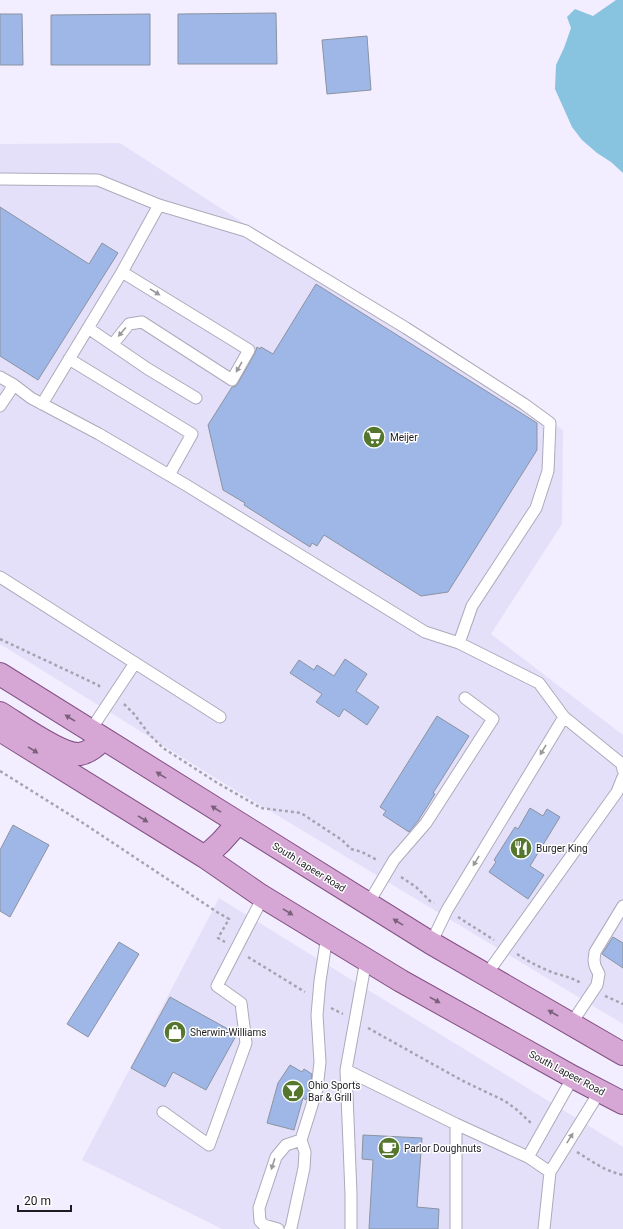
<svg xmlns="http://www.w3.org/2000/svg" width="623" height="1229" font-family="Roboto,sans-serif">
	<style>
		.built { fill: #e5e0f9 }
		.water { fill: #88c3df }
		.building { fill: #9eb7e6; stroke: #8b93a1 }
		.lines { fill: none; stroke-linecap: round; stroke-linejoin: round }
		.service-casing { stroke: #adaaba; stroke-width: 13 }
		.primary-casing { stroke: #834f83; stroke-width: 24 }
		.path { stroke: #a6a3b1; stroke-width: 2.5; stroke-dasharray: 3 3; stroke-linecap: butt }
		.service { stroke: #fff; stroke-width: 11 }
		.primary { stroke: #d6a6d4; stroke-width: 22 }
		.oneway { fill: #99999c }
		.oneway2 { fill: #7a617b }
		.labels { text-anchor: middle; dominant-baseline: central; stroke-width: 3; stroke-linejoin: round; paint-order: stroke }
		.poi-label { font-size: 10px; fill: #1d1c22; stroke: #fefefe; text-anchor: start }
		.street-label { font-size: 10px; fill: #1d1c22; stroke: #fefefe }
	</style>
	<rect width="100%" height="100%" fill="#f2eeff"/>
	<path class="built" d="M 120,143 L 563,430 L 562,524 L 491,634 L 623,735 L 623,1024 L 217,779 L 0,644 L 0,144 Z
		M 219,898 L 623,1147 L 623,1229 L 222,1229 L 82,1160 Z"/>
	<path class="water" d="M 616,0 L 623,0 L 623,173 L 611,162 L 597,153 L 582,140 L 572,127 L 555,89 L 556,65 L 564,48 L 571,28 L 567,17 L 575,9 L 593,16 Z"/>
	<path class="building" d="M 276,13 L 277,64 L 178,64 L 178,14 Z
		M 0,14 L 22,14 L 23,65 L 0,65 Z
		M 150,14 L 150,65 L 51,65 L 51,15 Z
		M 367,36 L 371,90 L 327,94 L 322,40 Z
		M 0,207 L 89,264 L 102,243 L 118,253 L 38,380 L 0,356 Z
		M 316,284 L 537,423 L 537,450 L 448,592 L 421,596 L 324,535 L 317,546 L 312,543 L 310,547 L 244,505 L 245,503 L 223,490 L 208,425 L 232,387 L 236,386 L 238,383 L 255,353 L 257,347 L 260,349 L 261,347 L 273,354 Z
		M 345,659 L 367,674 L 356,691 L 379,707 L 367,725 L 344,709 L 339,717 L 316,702 L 322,694 L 290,673 L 299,660 L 314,670 L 317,665 L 334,676 Z
		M 437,716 L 469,736 L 433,793 L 435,794 L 418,821 L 409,832 L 383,815 L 386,811 L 380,807 Z
		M 530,808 L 543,816 L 547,809 L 560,817 L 530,866 L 544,875 L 528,899 L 489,872 L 496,862 L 494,860 L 515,827 L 518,829 Z
		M 13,825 L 49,845 L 10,917 L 0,911 L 0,850 Z
		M 613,937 L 623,943 L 623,968 L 602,954 Z
		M 119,942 L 139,954 L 88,1037 L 67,1024 Z
		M 170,997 L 237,1034 L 206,1090 L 173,1072 L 165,1087 L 131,1068 Z
		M 290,1065 L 302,1072 L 304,1069 L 312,1074 L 310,1088 L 306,1100 L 303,1098 L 294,1130 L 267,1123 L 278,1083 Z
		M 363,1135 L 422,1138 L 417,1207 L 439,1209 L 438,1229 L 369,1229 L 373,1160 L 362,1159 Z"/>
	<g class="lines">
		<g class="service-casing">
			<path id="service" d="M 0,179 L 98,180 L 159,205 L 246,231 L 406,328 L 524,404 L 550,423 L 548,471 L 536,508 L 472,606 L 459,643 L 425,632 L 186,485 L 99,434 L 31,398 L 14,385 L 0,377
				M 88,328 L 148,369 L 196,398
				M 113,344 L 129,324 L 142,322 L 232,380 L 249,350 L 122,272
				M 69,359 L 192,434 L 169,475
				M 42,404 L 122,272 L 159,205
				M 0,406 L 14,385
				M 0,577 L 220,717
				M 459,643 L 539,683 L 564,717 L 622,764 L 623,770
				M 90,731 L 135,663
				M 368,904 L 394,860 L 426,823 L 493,719 L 465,698
				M 431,943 L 447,910 L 564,717
				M 486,975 L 617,792 L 623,777
				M 571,1024 L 597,985 L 599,974 L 595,966 L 594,960 L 595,952 L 623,906
				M 346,1070 L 456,1124 L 528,1157 L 550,1172 L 544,1229
				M 163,1112 L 209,1145 L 246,1043 L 241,1003 L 217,986 L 263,897
				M 456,1124 L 456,1229
				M 528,1157 L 573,1077
				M 550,1172 L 600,1091
				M 278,1229 L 264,1225 L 260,1221 L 259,1208 L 276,1157 L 286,1145 L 301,1140
				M 290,1229 L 291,1228 L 304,1168 L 305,1152 L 301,1140 L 317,1089 L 320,1062 L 317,1015 L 320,981 L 327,936
				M 351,1229 L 351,1194 L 346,1070 L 366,960"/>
		</g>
		<g class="primary-casing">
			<path id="primary" d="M 0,674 L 431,943 L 623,1054
				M 0,713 C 17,723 61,756 80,754 C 90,752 96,746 103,739
				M 0,730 L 205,857 L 260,895 L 401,981 L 573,1077 L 623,1103
				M 205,857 L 221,842 L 238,823"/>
		</g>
		<path class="path" d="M 0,639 L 98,685 L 102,689
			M 124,704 L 134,714 L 149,734 L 163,748 L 216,782 L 261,808 L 301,813 L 342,840 L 351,849 L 362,852 L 377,860
			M 0,771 L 83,823 L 217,912 L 229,919 L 218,938 L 225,942
			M 401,877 L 416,887 L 430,901 L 434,903
			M 458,917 L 494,940
			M 517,954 C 529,962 541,968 554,973 C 564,976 573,978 581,983
			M 248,957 L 305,992
			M 605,996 L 623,1004
			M 331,1008 L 343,1014
			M 368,1028 L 463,1081 L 505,1101 L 517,1110 L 531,1123
			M 577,1152 C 593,1162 605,1171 623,1175"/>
		<use href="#service" class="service"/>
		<use href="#primary" class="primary"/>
	</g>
	<defs><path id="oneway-solid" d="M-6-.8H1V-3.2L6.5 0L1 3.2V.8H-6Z"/></defs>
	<g class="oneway">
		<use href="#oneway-solid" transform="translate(155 292) rotate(32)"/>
		<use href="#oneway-solid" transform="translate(122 332) rotate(130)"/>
		<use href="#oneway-solid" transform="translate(239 367) rotate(120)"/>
		<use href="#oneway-solid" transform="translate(543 750) rotate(121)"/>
		<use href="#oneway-solid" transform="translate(476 861) rotate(121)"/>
		<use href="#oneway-solid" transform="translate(570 1138) rotate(-58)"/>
		<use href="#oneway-solid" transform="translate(273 1164) rotate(108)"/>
	</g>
	<g class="oneway2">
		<use href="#oneway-solid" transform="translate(70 718) rotate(-148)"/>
		<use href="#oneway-solid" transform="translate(33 750) rotate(32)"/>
		<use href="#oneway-solid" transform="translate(161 775) rotate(-148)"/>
		<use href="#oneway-solid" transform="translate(216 809) rotate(-148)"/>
		<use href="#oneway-solid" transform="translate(143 819) rotate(32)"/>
		<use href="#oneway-solid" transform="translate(288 912) rotate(32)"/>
		<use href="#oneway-solid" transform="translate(398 922) rotate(-148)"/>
		<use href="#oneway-solid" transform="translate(435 1000) rotate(29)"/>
		<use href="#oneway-solid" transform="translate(553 1013) rotate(-150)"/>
	</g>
	<defs>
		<g id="supermarket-disc" transform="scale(1.15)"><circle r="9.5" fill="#55762d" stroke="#fefefe"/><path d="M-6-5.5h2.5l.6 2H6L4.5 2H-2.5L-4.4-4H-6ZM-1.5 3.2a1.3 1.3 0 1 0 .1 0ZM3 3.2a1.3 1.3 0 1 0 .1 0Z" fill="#fff"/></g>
		<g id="restaurant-disc" transform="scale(1.15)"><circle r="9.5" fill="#55762d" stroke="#fefefe"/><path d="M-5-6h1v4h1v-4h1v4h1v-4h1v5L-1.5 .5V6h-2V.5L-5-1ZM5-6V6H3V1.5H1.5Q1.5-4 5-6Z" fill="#fff"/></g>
		<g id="shop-disc" transform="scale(1.15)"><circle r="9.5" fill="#55762d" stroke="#fefefe"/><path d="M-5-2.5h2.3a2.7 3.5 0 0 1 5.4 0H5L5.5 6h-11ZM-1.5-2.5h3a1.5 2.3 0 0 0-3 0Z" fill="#fff"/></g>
		<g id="bar-disc" transform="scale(1.15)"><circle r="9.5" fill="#55762d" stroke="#fefefe"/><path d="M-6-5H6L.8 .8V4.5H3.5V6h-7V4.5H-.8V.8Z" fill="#fff"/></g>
		<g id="cafe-disc" transform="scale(1.15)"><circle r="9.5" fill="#55762d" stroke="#fefefe"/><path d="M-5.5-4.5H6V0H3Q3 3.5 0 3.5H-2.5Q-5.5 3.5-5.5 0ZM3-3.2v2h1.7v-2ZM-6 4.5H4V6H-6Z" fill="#fff"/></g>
	</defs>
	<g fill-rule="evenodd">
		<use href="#supermarket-disc" x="374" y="437"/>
		<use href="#restaurant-disc" x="521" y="848"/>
		<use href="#shop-disc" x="175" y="1032"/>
		<use href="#bar-disc" x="293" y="1091"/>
		<use href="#cafe-disc" x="389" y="1148"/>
	</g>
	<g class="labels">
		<g class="poi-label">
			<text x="390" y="437">Meijer</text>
			<text x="536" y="848">Burger King</text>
			<text x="190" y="1032">Sherwin-Williams</text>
			<text x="308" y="1085">Ohio Sports<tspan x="308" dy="12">Bar &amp; Grill</tspan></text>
			<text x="404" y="1148">Parlor Doughnuts</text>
		</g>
		<g class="street-label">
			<text transform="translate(309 867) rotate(32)">South Lapeer Road</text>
			<text transform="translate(567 1073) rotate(28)">South Lapeer Road</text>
		</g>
	</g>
	<path d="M18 1205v6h53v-6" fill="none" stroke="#1d1c22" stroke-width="2"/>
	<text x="24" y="1205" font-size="12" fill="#1d1c22" stroke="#fefefe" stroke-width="3" paint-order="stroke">20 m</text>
</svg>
